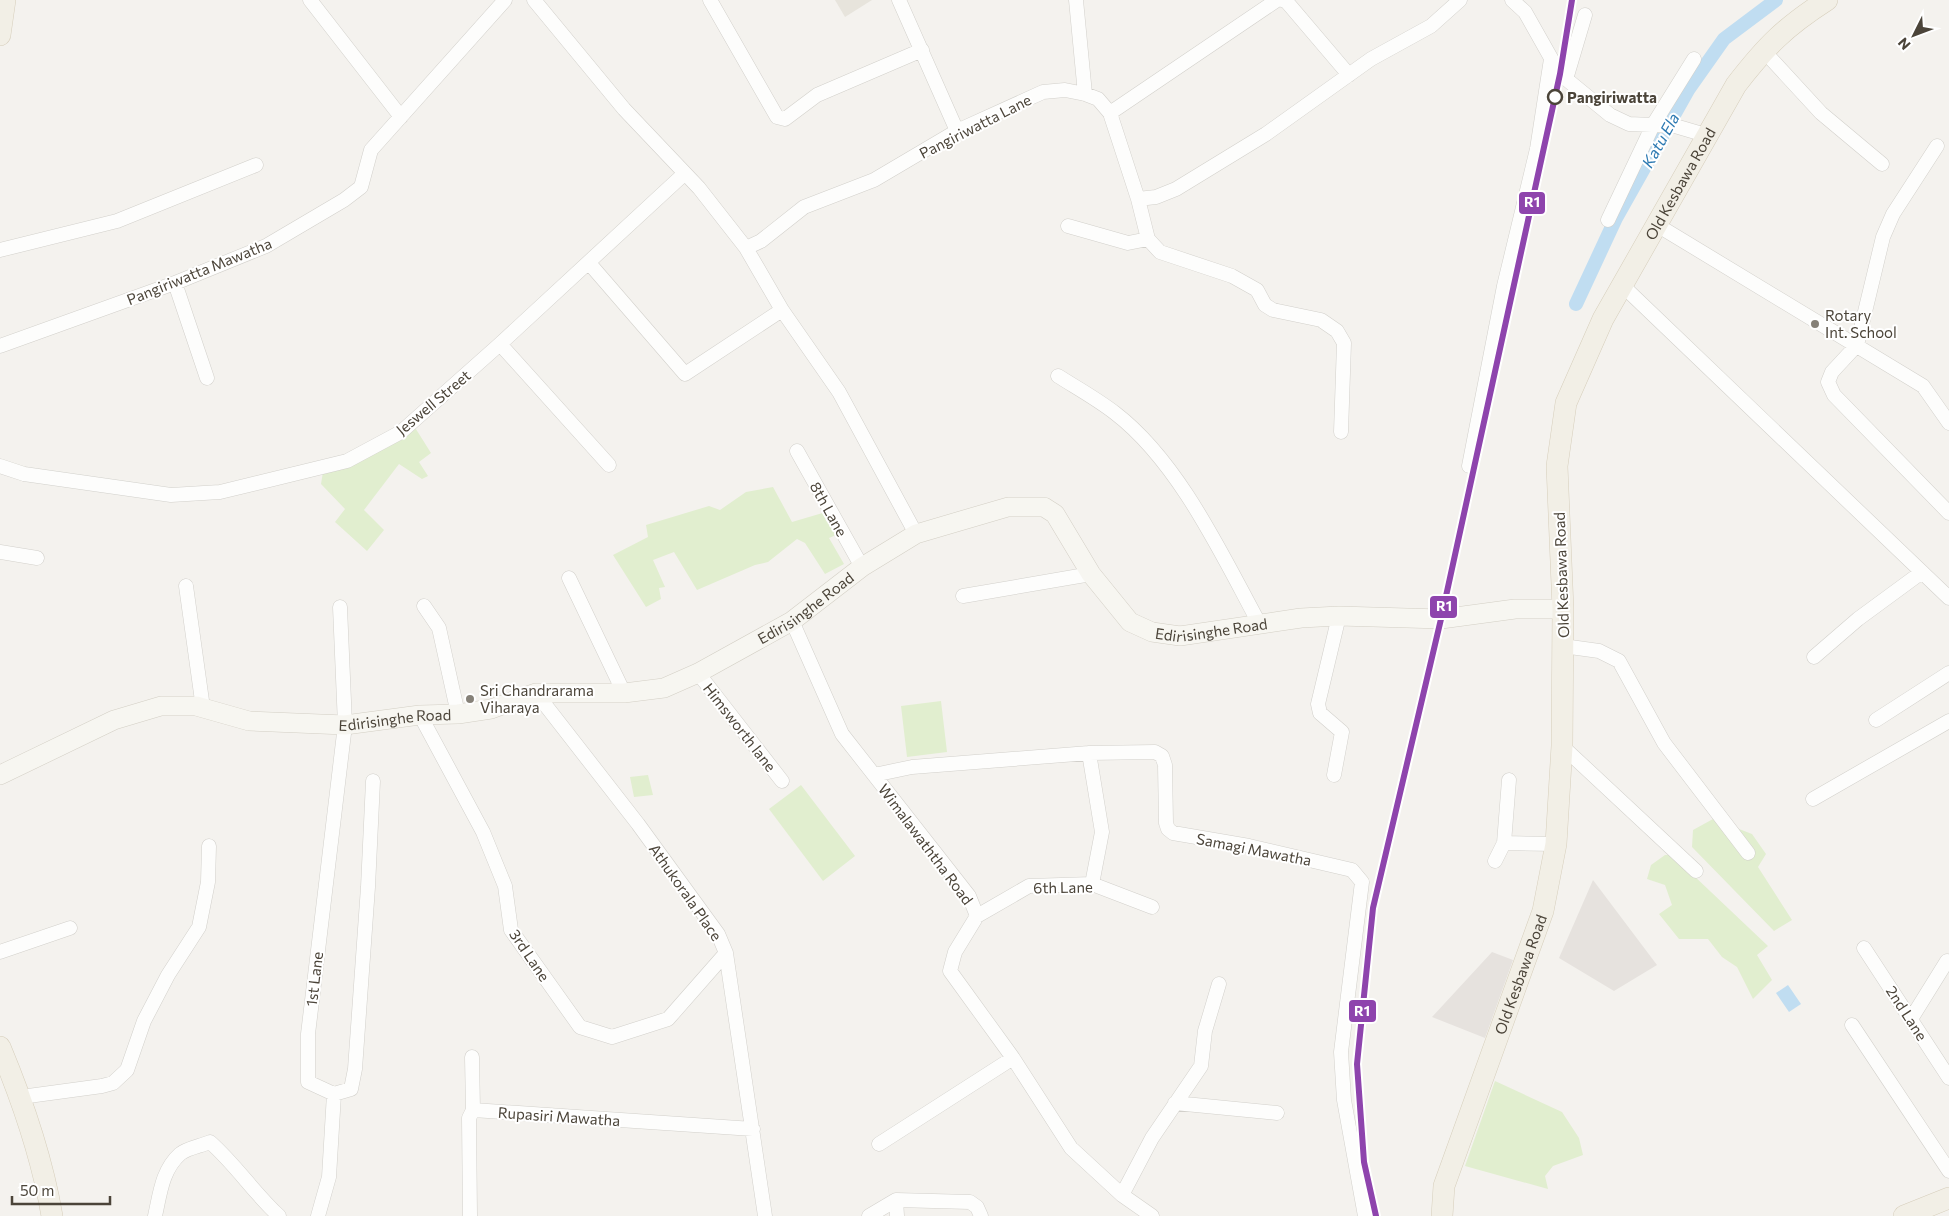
<svg xmlns="http://www.w3.org/2000/svg" width="1949" height="1216" font-family="Commissioner,sans-serif">
	<style>
		.residential { fill: #e7e4dc }
		.industrial { fill: #e6e2de }
		.green { fill: #e1eecf }
		.water { fill: #c0ddf1 }
		.lines { fill: none; stroke-linecap: round; stroke-linejoin: round }
		.canal { stroke: #c0ddf1; stroke-width: 14 }
		.minor-casing { stroke: #d2d0cb; stroke-width: 15 }
		.secondary-casing { stroke: #d3cfc5; stroke-width: 20 }
		.primary-casing { stroke: #d6cebb; stroke-width: 22 }
		.minor { stroke: #fdfdfc; stroke-width: 14 }
		.secondary { stroke: #f7f6f1; stroke-width: 19 }
		.primary { stroke: #f2efe6; stroke-width: 21 }
		.rail-1-casing { stroke: #fff; stroke-width: 10 }
		.rail-1 { stroke: #8e44ad; stroke-width: 6 }
		.stop-dot { fill: #fff; stroke: #4b4439; stroke-width: 2.5 }
		.poi-dot { fill: #868178; stroke: #fff; stroke-width: 2 }
		.labels { text-anchor: middle; dominant-baseline: central; stroke-width: 4; stroke-linejoin: round; paint-order: stroke }
		.stop-label { font-size: 15px; font-weight: bold; fill: #4b4439; stroke: #fff; text-anchor: start }
		.street-label { font-size: 15px; fill: #4b4439; stroke: #fff }
		.poi-label { font-size: 15px; fill: #4b4439; stroke: #fff; text-anchor: start }
		.water-label { font-size: 16px; font-style: italic; fill: #2e7ab2; stroke: #fff }
		.line-badge { stroke: #fff; stroke-width: 2 }
		.badge-label { font-size: 14px; text-anchor: middle; font-weight: bold; fill: #fff }
	</style>
	<rect width="100%" height="100%" fill="#f4f2ee"/>
	<path class="residential" d="M 835,0 L 872,0 L 845,17 Z"/>
	<path class="industrial" d="M 1593,880 L 1657,965 L 1614,991 L 1559,958 Z
		M 1492,952 L 1513,960 L 1485,1038 L 1432,1017 Z"/>
	<path class="green" d="M 414,426 L 431,453 L 419,462 L 428,476 L 422,479 L 399,464 L 364,510 L 384,530 L 367,551 L 335,522 L 345,509 L 321,484 L 323,472 Z
		M 773,487 L 792,522 L 826,512 L 836,535 L 829,538 L 844,564 L 825,574 L 805,543 L 797,539 L 768,562 L 755,565 L 697,590 L 674,552 L 653,560 L 665,587 L 659,588 L 661,599 L 646,607 L 613,555 L 648,537 L 646,525 L 709,506 L 720,510 L 746,492 Z
		M 941,701 L 947,752 L 907,757 L 901,706 Z
		M 648,775 L 653,795 L 634,797 L 630,777 Z
		M 801,785 L 855,856 L 823,881 L 769,809 Z
		M 1713,819 L 1752,834 L 1766,854 L 1758,867 L 1792,920 L 1774,931 L 1692,847 L 1693,830 Z
		M 1665,855 L 1672,855 L 1768,946 L 1757,955 L 1772,980 L 1753,999 L 1737,967 L 1722,957 L 1708,939 L 1679,939 L 1659,914 L 1672,905 L 1665,885 L 1647,879 L 1651,865 Z
		M 1495,1081 L 1562,1112 L 1579,1138 L 1583,1155 L 1553,1166 L 1545,1176 L 1548,1189 L 1465,1166 Z"/>
	<path class="water" d="M 1788,985 L 1801,1004 L 1789,1012 L 1776,993 Z"/>
	<g class="lines">
		<path class="canal" d="M 1576,304 L 1616,218 L 1688,90 L 1724,39 L 1776,0"/>
		<g class="minor-casing">
			<path id="minor" d="M 310,0 L 401,117
				M 534,0 L 624,109 L 699,188 L 746,248 L 782,310 L 839,392 L 916,534
				M 710,0 L 777,117 L 785,119 L 817,95 L 922,50
				M 899,0 L 957,131
				M 1076,0 L 1085,94
				M 1282,0 L 1286,1 L 1349,75
				M 1512,0 L 1525,12 L 1560,74 L 1610,115 L 1629,124 L 1675,126 L 1709,136
				M 1763,50 L 1821,113 L 1882,164
				M 1566,79 L 1585,15
				M 1110,113 L 1138,199 L 1156,197 L 1176,189 L 1266,134 L 1371,59 L 1431,26 L 1460,0
				M 1937,146 L 1893,214 L 1883,237 L 1857,345 L 1832,372 L 1828,382 L 1834,395 L 1949,513
				M 1138,199 L 1148,239 L 1160,252 L 1232,276 L 1257,290 L 1265,305 L 1273,310 L 1321,320 L 1337,331 L 1344,343 L 1341,432
				M 1608,220 L 1653,125 L 1694,59
				M 1657,225 L 1923,386 L 1949,423
				M 1068,226 L 1128,243 L 1148,239
				M 746,248 L 761,241 L 804,207 L 874,180 L 957,131 L 1043,92 L 1065,90 L 1085,94 L 1098,99 L 1110,113 L 1277,0
				M 0,250 L 117,221 L 256,165
				M 589,263 L 685,374 L 782,310
				M 175,283 L 207,378
				M 1623,286 L 1949,598
				M 500,344 L 609,465
				M 0,346 L 175,283 L 266,246 L 344,200 L 361,187 L 371,150 L 505,0
				M 1058,376 C 1077,388 1097,399 1115,413 C 1179,462 1222,555 1260,625
				M 797,451 L 862,567
				M 0,466 L 24,474 L 171,495 L 220,492 L 347,461 L 401,432 L 500,344 L 684,174
				M 1469,466 L 1504,286 L 1537,149 L 1551,59
				M 0,552 L 37,558
				M 569,578 L 624,693
				M 186,586 L 203,708
				M 963,596 L 1091,574
				M 424,606 L 439,628 L 458,714
				M 792,621 L 842,734 L 969,896 L 977,916 L 955,952 L 950,971 L 1013,1058 L 1071,1148 L 1122,1195 L 1152,1216
				M 1563,646 L 1599,651 L 1619,661 L 1664,743 L 1748,853
				M 1814,657 L 1858,619 L 1922,572
				M 698,673 L 782,781
				M 536,693 L 638,824 L 718,934 L 726,953 L 765,1216
				M 420,715 L 483,832 L 505,886 L 511,930 L 580,1027 L 612,1037 L 668,1019 L 726,953
				M 1876,720 L 1949,673
				M 1562,746 L 1696,871
				M 1089,753 L 1102,832 L 1092,884
				M 874,775 L 912,767 L 1089,753 L 1155,752 L 1162,756 L 1165,765 L 1166,823 L 1168,829 L 1173,833 L 1249,846 L 1352,870 L 1362,882 L 1341,1052 L 1344,1100 L 1365,1216
				M 1334,775 L 1342,732 L 1320,713 L 1318,704 L 1339,616
				M 1813,799 L 1949,721
				M 1504,843 L 1509,780
				M 1495,861 L 1504,843 L 1556,844
				M 977,916 L 1029,886 L 1092,884 L 1152,907
				M 1864,948 L 1949,1078
				M 0,952 L 70,928
				M 1911,1019 L 1947,961
				M 1852,1025 L 1949,1171
				M 472,1057 L 473,1110
				M 334,1094 L 351,1089 L 355,1069 L 368,887 L 373,781
				M 21,1097 L 102,1086 L 113,1083 L 127,1070 L 144,1021 L 168,975 L 199,927 L 208,882 L 209,846
				M 1175,1103 L 1277,1113
				M 879,1144 L 1013,1058
				M 1122,1195 L 1152,1138 L 1201,1066 L 1205,1031 L 1219,984
				M 896,1200 L 897,1216
				M 155,1216 C 160,1194 162,1170 180,1154 C 187,1148 201,1146 210,1142 C 236,1165 254,1193 279,1216
				M 318,1216 L 329,1177 L 334,1094 L 308,1082 L 308,1034 L 345,725 L 340,607
				M 470,1216 L 469,1118 L 473,1110 L 753,1129
				M 869,1216 L 896,1200 L 970,1202 L 977,1207 L 981,1216"/>
		</g>
		<g class="secondary-casing">
			<g id="secondary">
				<path id="s1" d="M 0,775 L 114,720 L 161,706 L 196,706 L 249,721 L 345,725 L 420,715 L 458,714 L 491,709 L 536,693 L 624,693 L 664,688 L 698,673 L 792,621 L 862,567 L 916,534 L 1008,507 L 1044,507 L 1055,514 L 1091,574 L 1130,622 L 1152,632 L 1180,636 L 1301,618 L 1339,616 L 1441,619 L 1515,609 L 1563,609"/>
			</g>
		</g>
		<g class="primary-casing">
			<g id="primary">
				<path d="M 0,35 L 5,0"/>
				<path d="M 0,1047 C 23,1102 42,1157 52,1216"/>
				<path id="s2" d="M 1442,1216 L 1444,1186 L 1543,911 L 1556,844 L 1562,746 L 1563,609 L 1557,466 L 1566,403 L 1603,319 L 1736,85 C 1766,46 1785,27 1827,0"/>
				<path d="M 1904,1216 L 1949,1198"/>
			</g>
		</g>
		<use href="#minor" class="minor"/>
		<use href="#secondary" class="secondary"/>
		<use href="#primary" class="primary"/>
		<g class="rail-1-casing">
			<path id="rail-1" d="M 1376,1216 L 1364,1162 L 1357,1064 L 1373,908 L 1441,619 L 1560,74 L 1572,0"/>
		</g>
		<use href="#rail-1" class="rail-1"/>
	</g>
	<circle class="stop-dot" cx="1555" cy="97" r="7"/>
	<g class="poi-dot">
		<circle cx="1815" cy="324" r="5"/>
		<circle cx="470" cy="699" r="5"/>
	</g>
	<g class="labels">
		<g class="stop-label">
			<text x="1567" y="97">Pangiriwatta</text>
		</g>
		<g class="street-label">
			<text transform="translate(975 126) rotate(-27)">Pangiriwatta Lane</text>
			<text stroke="none"><textPath href="#s2" startOffset="1080">Old Kesbawa Road</textPath></text>
			<text transform="translate(199 271) rotate(-22)">Pangiriwatta Mawatha</text>
			<text transform="translate(433 402) rotate(-40)">Jeswell Street</text>
			<text transform="translate(829 509) rotate(61)">8th Lane</text>
			<text transform="translate(1561 575) rotate(-92)">Old Kesbawa Road</text>
			<text stroke="none"><textPath href="#s1" startOffset="848">Edirisinghe Road</textPath></text>
			<text stroke="none"><textPath href="#s1" startOffset="1342">Edirisinghe Road</textPath></text>
			<text stroke="none"><textPath href="#s1" startOffset="412">Edirisinghe Road</textPath></text>
			<text transform="translate(740 727) rotate(52)">Himsworth lane</text>
			<text transform="translate(926 844) rotate(53)">Wimalawaththa Road</text>
			<text transform="translate(1254 849) rotate(11)">Samagi Mawatha</text>
			<text transform="translate(1063 887) rotate(-1)">6th Lane</text>
			<text transform="translate(686 892) rotate(55)">Athukorala Place</text>
			<text transform="translate(530 955) rotate(56)">3rd Lane</text>
			<text stroke="none"><textPath href="#s2" startOffset="255">Old Kesbawa Road</textPath></text>
			<text transform="translate(314 979) rotate(-83)">1st Lane</text>
			<text transform="translate(1907 1013) rotate(57)">2nd Lane</text>
			<text transform="translate(559 1116) rotate(4)">Rupasiri Mawatha</text>
		</g>
		<g class="poi-label">
			<text x="1825" y="315">Rotary<tspan x="1825" dy="17">Int. School</tspan></text>
			<text x="480" y="690">Sri Chandrarama<tspan x="480" dy="17">Viharaya</tspan></text>
		</g>
		<g class="water-label">
			<text transform="translate(1660 140) rotate(-61)">Katu Ela</text>
		</g>
	</g>
	<g class="line-badge">
		<rect x="1518" y="191" width="28" height="24" rx="5" fill="#8e44ad"/>
		<rect x="1429" y="595" width="29" height="24" rx="5" fill="#8e44ad"/>
		<rect x="1348" y="999" width="29" height="24" rx="5" fill="#8e44ad"/>
	</g>
	<g class="badge-label">
		<text x="1532" y="207">R1</text>
		<text x="1444" y="611">R1</text>
		<text x="1362" y="1016">R1</text>
	</g>
	<g transform="translate(1914 35) rotate(228)" stroke="#ffffff" stroke-width="4" paint-order="stroke">
	<path d="M0-4L9 19L0 12L-9 19Z" fill="#4b4439"/>
	<text y="-8" font-size="14" font-weight="bold" text-anchor="middle" fill="#4b4439">N</text>
	</g>
	<path d="M12 1196v8h98v-8" fill="none" stroke="#4b4439" stroke-width="2.5"/>
	<text x="20" y="1196" font-size="15" fill="#4b4439" stroke="#ffffff" stroke-width="4" paint-order="stroke">50 m</text>
</svg>
